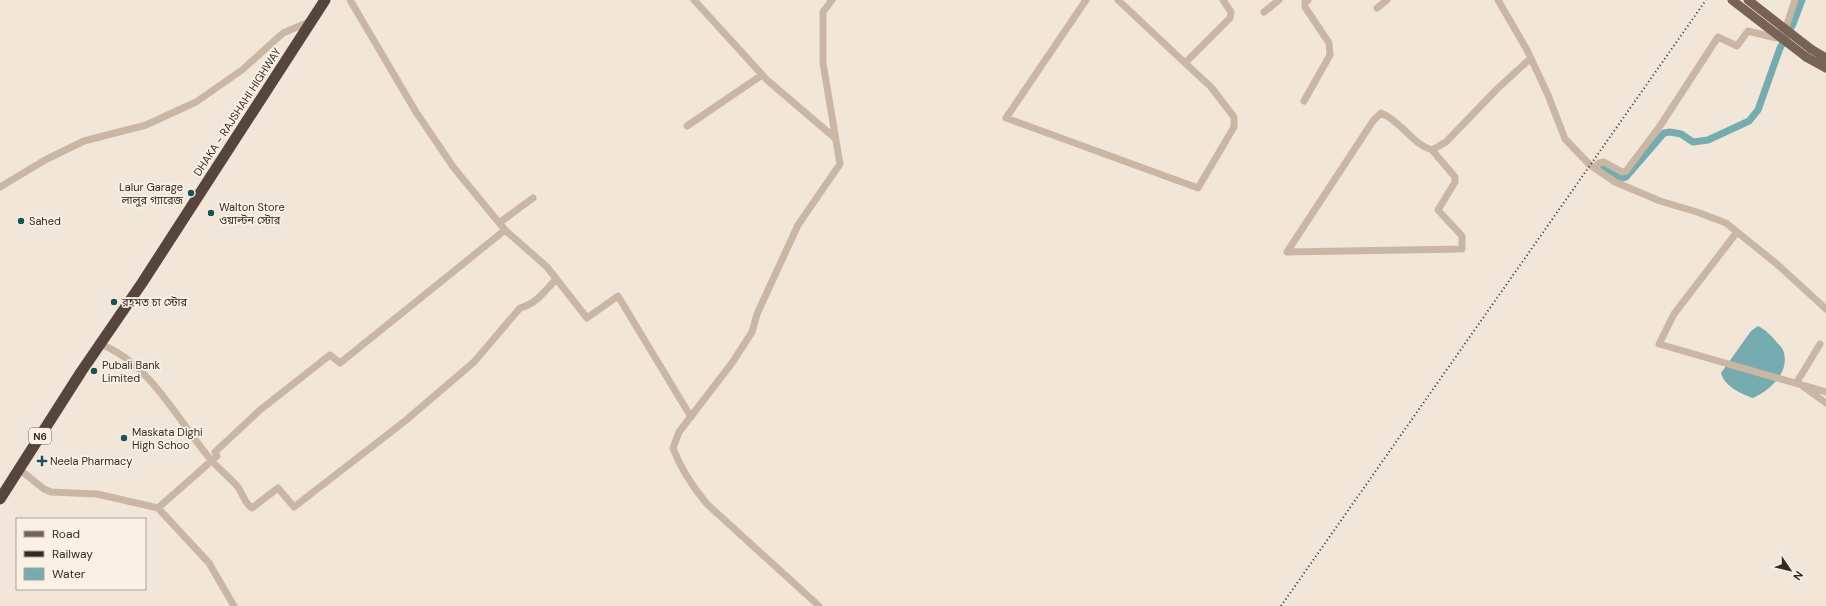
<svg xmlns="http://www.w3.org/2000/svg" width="1826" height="606" font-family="'DM Sans','Noto Sans Bengali',sans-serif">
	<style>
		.water { fill: #76acb0 }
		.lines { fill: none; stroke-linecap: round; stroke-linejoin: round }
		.canal { stroke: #76acb0; stroke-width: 7 }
		.minor { stroke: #cab6a4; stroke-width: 7 }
		.major { stroke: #786256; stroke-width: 9 }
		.highway { stroke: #56453c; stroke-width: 11 }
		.rail { stroke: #352b26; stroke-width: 2; stroke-dasharray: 1 3; stroke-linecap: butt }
		.major-bridge { stroke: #786256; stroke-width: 9 }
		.poi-dot { fill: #1a5258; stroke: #faf0e4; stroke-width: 1.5 }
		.labels { text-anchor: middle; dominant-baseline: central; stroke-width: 3.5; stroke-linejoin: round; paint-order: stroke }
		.shield { fill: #faf0e4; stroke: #70665f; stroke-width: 1 }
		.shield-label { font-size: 10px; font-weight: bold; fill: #352b26 }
		.street-label { font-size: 11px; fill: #352b26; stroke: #faf0e4 }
		.poi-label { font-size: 11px; fill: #352b26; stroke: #faf0e4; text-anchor: start }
	</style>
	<rect width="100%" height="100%" fill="#f2e6d8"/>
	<path class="water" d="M 1758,326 C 1766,330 1769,334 1775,340 C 1777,343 1781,346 1783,350 C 1791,371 1771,390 1753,398 C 1741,394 1724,386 1721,373 L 1751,331 Z"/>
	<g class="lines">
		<path class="canal" d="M 1602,168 L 1622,178 L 1626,177 L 1664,133 L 1670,132 L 1681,134 L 1693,142 L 1708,140 L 1749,121 L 1758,110 L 1780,48 L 1793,24 L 1802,0"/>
		<path class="minor" d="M 694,0 L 767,80 L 835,138
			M 1086,0 L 1006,118 L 1198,188 L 1234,127 L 1234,117 L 1211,87 L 1185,63 L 1230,18 L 1231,12 L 1223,0
			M 1118,0 L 1185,63
			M 1498,0 L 1527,50 L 1548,95 L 1565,139 L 1590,165 L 1615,182 L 1660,201 L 1697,212 L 1726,223 L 1778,265 L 1826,309
			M 1377,8 L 1387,0
			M 1264,12 L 1279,0
			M 1304,101 L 1330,55 L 1329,43 L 1305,7 L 1305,2 L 1308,0
			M 687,126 L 762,75
			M 1595,168 L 1599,163 L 1604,162 L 1622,172 L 1626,171 L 1660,126 L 1718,37 L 1737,46 L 1748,31 L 1776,38 L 1787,24 L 1795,0
			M 0,187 L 45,160 L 84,141 L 146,125 L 196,102 L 242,70 L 283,33 L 309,22
			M 499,223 L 533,198
			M 505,230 L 547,267 L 587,318 L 618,296 L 691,417
			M 1737,232 L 1674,314 L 1659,344 L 1826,392
			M 1287,252 L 1373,121 L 1381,113 C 1401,121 1412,144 1432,150 L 1446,142 L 1497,89 L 1531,58
			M 1287,252 L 1462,249 L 1462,236 L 1438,210 L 1455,182 L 1455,177 L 1432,150
			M 100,344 C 149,362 179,422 211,460 C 219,469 229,477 237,486 C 243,493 244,503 252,508 L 278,488 L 294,507 L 405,421 L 474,362 L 520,308 C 536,304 545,291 556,279
			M 1820,344 L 1797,382 L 1826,403
			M 19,469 L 44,489 L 51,492 L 97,494 L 158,508 L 209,563 L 234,606
			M 158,508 L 217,456 L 215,452 L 260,410 L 330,355 L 340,363 L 505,230 L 454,168 L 416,112 L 350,0
			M 819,606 L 707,504 C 692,486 681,470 673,448 L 679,432 L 732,363 L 752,332 L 757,314 L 798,225 L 840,164 L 823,63 L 823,12 L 832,0"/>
		<path class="major" d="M 1811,49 L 1826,58
			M 1806,57 L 1826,68"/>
		<path class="highway" d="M 0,499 L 81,372 L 142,283 L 325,0"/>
		<path class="rail" d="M 1281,606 L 1706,0"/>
		<path class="major-bridge" d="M 1732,0 L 1806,57
			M 1748,0 L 1811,49"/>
	</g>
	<g class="poi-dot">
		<circle cx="191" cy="193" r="4"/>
		<circle cx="211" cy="213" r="4"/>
		<circle cx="21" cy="221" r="4"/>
		<circle cx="114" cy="302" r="4"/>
		<circle cx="94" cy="371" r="4"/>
		<circle cx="124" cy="438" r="4"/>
		<path d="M40 455h4v4h4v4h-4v4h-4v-4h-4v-4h4z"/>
	</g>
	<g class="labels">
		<rect class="shield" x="29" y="428" width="22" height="16" rx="3"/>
		<g class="shield-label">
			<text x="40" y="436">N6</text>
		</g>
		<g class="street-label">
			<text transform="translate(237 112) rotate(-57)">DHAKA - RAJSHAHI HIGHWAY</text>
		</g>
		<g class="poi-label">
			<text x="183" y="187" text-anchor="end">Lalur Garage<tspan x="183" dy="13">লালুর গ্যারেজ</tspan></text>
			<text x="219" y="207">Walton Store<tspan x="219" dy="13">ওয়াল্টন স্টোর</tspan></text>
			<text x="29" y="221">Sahed</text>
			<text x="122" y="302">রহমত চা স্টোর</text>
			<text x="102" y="365">Pubali Bank<tspan x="102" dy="13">Limited</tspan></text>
			<text x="132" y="432">Maskata Dighi<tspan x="132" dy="13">High Schoo</tspan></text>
			<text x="50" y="461">Neela Pharmacy</text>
		</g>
	</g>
	<rect x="16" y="518" width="130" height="72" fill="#faf0e4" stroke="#aba198"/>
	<rect x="24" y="531" width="20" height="6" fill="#786256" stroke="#aba198"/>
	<text x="52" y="538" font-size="12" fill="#352b26">Road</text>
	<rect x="24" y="551" width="20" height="6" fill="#352b26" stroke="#aba198"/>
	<text x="52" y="558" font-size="12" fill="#352b26">Railway</text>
	<rect x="24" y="568" width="20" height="12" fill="#76acb0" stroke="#aba198"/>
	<text x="52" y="578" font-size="12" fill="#352b26">Water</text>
	<g transform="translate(1790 570) rotate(125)" stroke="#faf0e4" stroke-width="3" paint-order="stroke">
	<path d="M0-3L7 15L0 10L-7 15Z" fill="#352b26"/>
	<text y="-6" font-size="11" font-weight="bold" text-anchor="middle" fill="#352b26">N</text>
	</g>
</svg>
